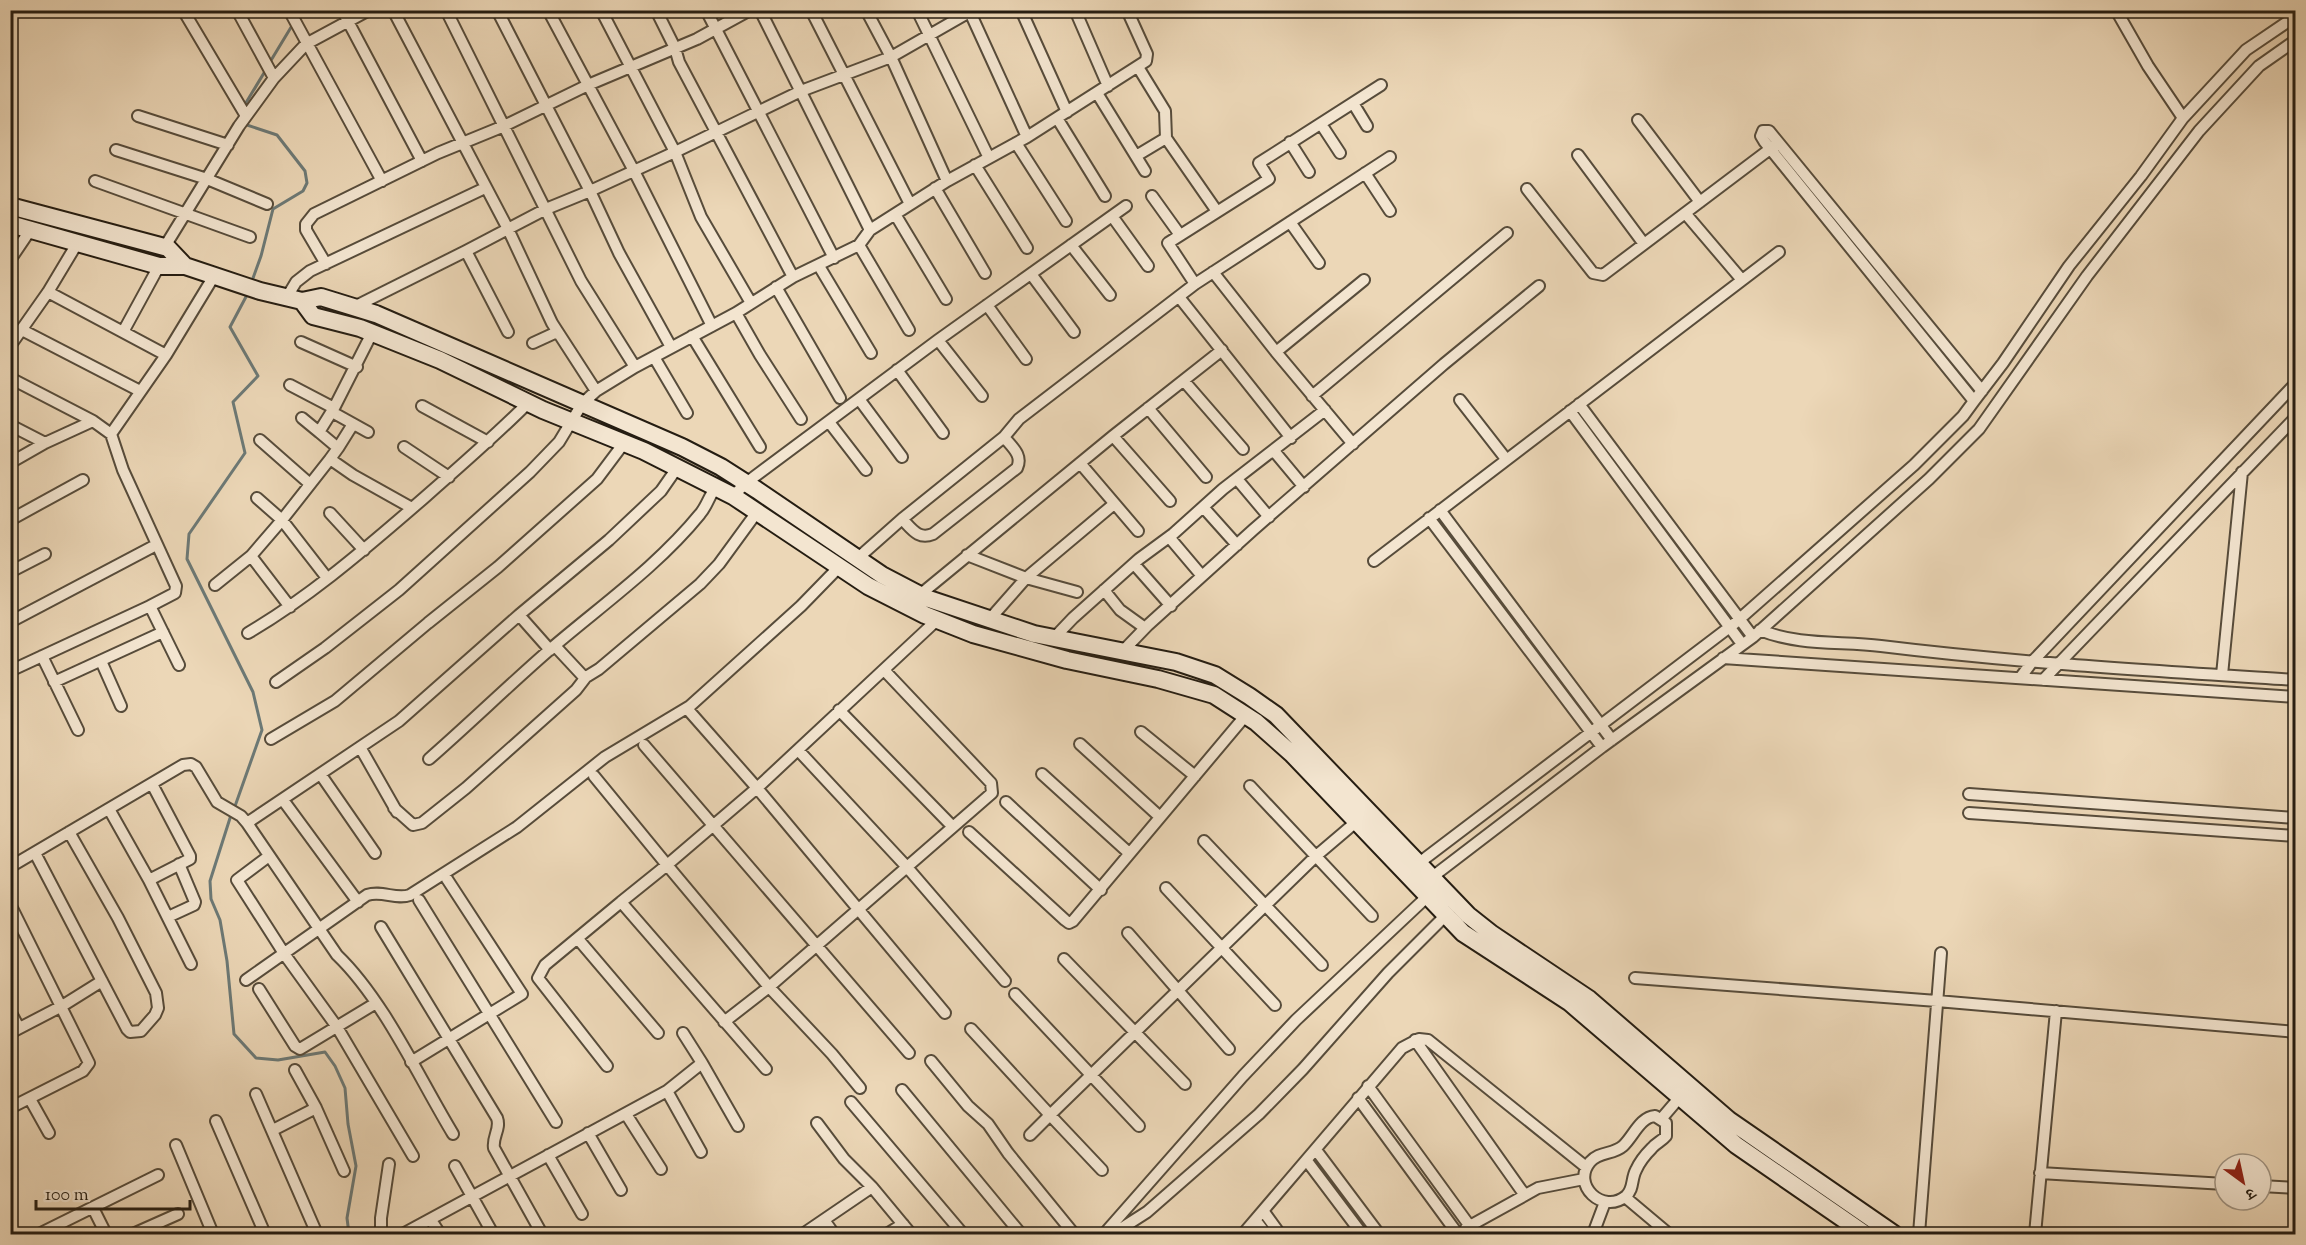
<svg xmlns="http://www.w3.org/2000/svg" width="2306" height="1245" font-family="'Sorts Mill Goudy','Noto Serif Devanagari',serif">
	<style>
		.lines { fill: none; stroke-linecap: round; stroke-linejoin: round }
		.stream { stroke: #6c7976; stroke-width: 3 }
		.minor-casing { stroke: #574c3b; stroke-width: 14 }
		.secondary-casing { stroke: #251d12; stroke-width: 20 }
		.minor { stroke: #f3e5d0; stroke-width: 10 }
		.secondary { stroke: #f3e5d0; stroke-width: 16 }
	</style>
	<rect width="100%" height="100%" fill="#ecd7b7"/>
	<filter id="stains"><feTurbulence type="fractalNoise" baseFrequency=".00333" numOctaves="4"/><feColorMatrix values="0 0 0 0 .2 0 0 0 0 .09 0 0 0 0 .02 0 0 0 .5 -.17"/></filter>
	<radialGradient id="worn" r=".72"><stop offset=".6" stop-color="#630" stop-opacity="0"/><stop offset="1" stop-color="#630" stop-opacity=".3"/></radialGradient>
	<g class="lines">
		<path class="stream" d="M 296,18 L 301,10
			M 270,62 L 293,24
			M 244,106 L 267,68
			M 244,124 L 277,135 L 305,171 L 307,183 L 303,191 L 273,209 L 261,256 L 252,281
			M 234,809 L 262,730 L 253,692 L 187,559 L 189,534 L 245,453 L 233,402 L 258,376 L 230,327 L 248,293
			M 231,815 L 210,881 L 211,899 L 220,920 L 227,961 L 234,1034 L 256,1058 L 278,1060 L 325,1052 L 335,1066 L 345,1088 L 348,1124 L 356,1166 L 347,1218 L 349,1234"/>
		<g class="minor-casing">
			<path id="minor" d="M 183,10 L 246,116
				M 237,10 L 274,78
				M 289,10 L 382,181
				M 342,10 L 422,161
				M 393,10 L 508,229 L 552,323 L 596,391
				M 446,10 L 581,281 L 635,367
				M 497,10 L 590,191 L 619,253 L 671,347
				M 548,10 L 634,171 L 712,326
				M 601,10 L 675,152 L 701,217 L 751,303
				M 656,10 L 675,48 L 679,62 L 793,277
				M 706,10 L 834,258
				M 760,10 L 870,230
				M 811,10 L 910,204
				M 866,10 L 891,57 L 947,181
				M 917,10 L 989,158
				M 969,10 L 1027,137
				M 1021,10 L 1067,112
				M 1075,10 L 1108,86
				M 2116,10 L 2148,66 L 2183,118
				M 1138,67 L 1165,111 L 1166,138 L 1216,210
				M 1097,93 L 1145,171
				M 1353,103 L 1367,126
				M 138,116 L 228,145
				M 1057,118 L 1105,196
				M 1638,120 L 1700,202
				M 1321,124 L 1340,153
				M 1290,142 L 1309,172
				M 1016,143 L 1066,221
				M 116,150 L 207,179 L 267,204
				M 1578,155 L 1644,244
				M 1136,156 L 1166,138
				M 975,165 L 1027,248
				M 1365,173 L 1390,211
				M 95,181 L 250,237
				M 935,188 L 985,273
				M 1527,189 L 1593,273 L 1603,275 L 1774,146
				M 1152,196 L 1180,235
				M 1685,213 L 1742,280
				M 895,214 L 946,299
				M 1112,216 L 1148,266
				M 1290,222 L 1319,263
				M 859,245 L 909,330
				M 1071,245 L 1110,295
				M 164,248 L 239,126 L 274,78 L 306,44 L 369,10
				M 466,251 L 508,332
				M 10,260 L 31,229
				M 326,264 L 306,230 L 306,224 L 314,214 L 438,153 L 504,126 L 588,85 L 697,39 L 750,10
				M 819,266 L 871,353
				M 1213,272 L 1276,352 L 1353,444
				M 1031,274 L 1074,332
				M 1195,284 L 1168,243 L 1269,179 L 1259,163 L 1381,85
				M 776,287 L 840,398
				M 48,292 L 166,355
				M 287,297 L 296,282 L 310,271 L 485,188
				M 1179,297 L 1291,438
				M 987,305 L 1026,359
				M 354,307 L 466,251 L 546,209 L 590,191 L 675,152 L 801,91 L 891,57 L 973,10
				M 736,313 L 760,355 L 801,419
				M 22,330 L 140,391
				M 123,332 L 159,266
				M 692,336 L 760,447
				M 938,340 L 982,396
				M 301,342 L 357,367
				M 533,343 L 557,332
				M 10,346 L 48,292 L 78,242
				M 1276,352 L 1364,280
				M 654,357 L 687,413
				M 897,370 L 943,433
				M 10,378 L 93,421
				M 1184,381 L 1243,449
				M 290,385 L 334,408 L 319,432 L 338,448 L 330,459 L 353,475 L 412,508
				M 1312,396 L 1507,233
				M 859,399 L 902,457
				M 1460,400 L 1506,459
				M 1974,401 L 1764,141 L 1761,136 L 1763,131 L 1769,131 L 1982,391
				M 1579,404 L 1753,637
				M 422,406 L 488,442
				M 334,408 L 372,333
				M 1148,408 L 1206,477
				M 1570,411 L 1742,644
				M 332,412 L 368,432
				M 302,418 L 319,432
				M 829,422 L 866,470
				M 10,425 L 45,443 L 93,421 L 111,434 L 123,470 L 176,586 L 175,593 L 150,606
				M 111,434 L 166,355 L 214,276
				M 1113,436 L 1170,501
				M 260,440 L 310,484
				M 404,447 L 449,477
				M 338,448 L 353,424
				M 1274,451 L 1304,487
				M 10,463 L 45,443
				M 1080,463 L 1138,531
				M 1237,479 L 1269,517
				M 733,496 L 746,483 L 938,340 L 1126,206
				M 257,498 L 282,520 L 327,578
				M 1203,507 L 1237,545
				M 1440,510 L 1612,740
				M 330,513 L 364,550
				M 1429,518 L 1602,747
				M 902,519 C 912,529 918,540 933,534 L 1017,468 C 1023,455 1012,447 1004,437
				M 10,520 L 83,480
				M 1169,537 L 1202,576
				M 967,555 L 1026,578 L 1077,592
				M 858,558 L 902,519 L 1004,437 L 1019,419 L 1195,284 L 1390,157
				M 1374,561 L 1779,252
				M 1134,564 L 1171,606
				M 10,572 L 45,554
				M 215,585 L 251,556
				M 1104,590 L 1120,610 L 1145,628
				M 916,598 L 1113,436 L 1222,350
				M 290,607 L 251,556 L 282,520 L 330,459
				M 519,615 L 550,650
				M 937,620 L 757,788 L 945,1013
				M 989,620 L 1026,578 L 1114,504
				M 10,622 L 156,545
				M 1760,630 C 1799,646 1840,641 1881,646 C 2019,663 2157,671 2296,680
				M 248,633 C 306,599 358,555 409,511 C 449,476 490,441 528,403
				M 1054,638 L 1073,618 L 1139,559 L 1173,534 L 1223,489 L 1325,410
				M 555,646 L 582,675 L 586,677 L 599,669 L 700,584 L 719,564 L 757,512
				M 1121,653 L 1148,625 L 1253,530 L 1444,364 L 1539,286
				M 42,656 L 78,730
				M 1723,658 L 2296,697
				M 101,661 L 121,706
				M 10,671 L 150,606 L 179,665
				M 2222,675 L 2242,472
				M 2020,678 L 2032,662 L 2296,383
				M 2043,680 L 2296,417
				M 54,682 L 163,632
				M 276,682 L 325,648 L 399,590 L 530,472 L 559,442 L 582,404 L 596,391 L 635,367 L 736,313 L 793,277 L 859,245 L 870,230 L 947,181 L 1027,137 L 1146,61 L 1147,54 L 1127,10
				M 839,710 L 953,827
				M 1141,732 L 1195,776
				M 271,739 L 335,701 L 428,623 L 498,567 L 597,479 L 624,443
				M 1080,744 L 1160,817
				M 644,745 L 909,1053
				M 360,747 L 397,812
				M 798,750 L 906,866 L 1005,981
				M 429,759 C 469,724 507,687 547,652 C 599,607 657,567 700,514 C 707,506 709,496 716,487
				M 1042,774 L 1129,853
				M 321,775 L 375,853
				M 594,776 L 667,865 L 757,788 L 690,712
				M 1250,786 L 1372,916
				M 1969,794 L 2296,818
				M 283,800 L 358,902
				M 1006,802 L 1101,890
				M 394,808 L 413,825 L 422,823 L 466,788 L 576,690 L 586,677
				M 109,809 L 149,880 L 191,964
				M 1969,813 L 2296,836
				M 247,823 L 399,721 L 519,615 L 609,540 L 661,491 L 677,468
				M 969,832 L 1065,920 L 1069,923 L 1073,921 L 1246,715
				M 1204,841 L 1322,965
				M 35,853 L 127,1029 L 130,1032 L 141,1031 L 155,1015 L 158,1008 L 156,993 L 118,918 L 69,832
				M 269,856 L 237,880 L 285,955 L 337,1027 L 413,1156
				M 1415,866 L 1735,623 L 1914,465 L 1963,416 L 1974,401 L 2003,363 L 2069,266 L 2141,176 L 2183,118 L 2246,50 L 2296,16
				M 10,867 L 183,765 L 191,764 L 196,767 L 217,802 L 241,816 L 247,823 L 337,955 C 384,1000 419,1078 453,1134
				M 149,880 L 190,859 L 190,856 L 152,784
				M 1427,881 L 1602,747 L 1753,637 L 1929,479 L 1979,429 L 2087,276 L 2199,131 L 2259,66 L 2296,40
				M 1166,888 L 1275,1005
				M 419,900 L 556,1122
				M 10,904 L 89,1063 L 83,1071 L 10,1108
				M 168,917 L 194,905 L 195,902 L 179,864
				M 381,927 L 497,1118 C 501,1129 492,1137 494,1148 L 542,1234
				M 1128,933 L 1229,1049
				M 578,939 L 658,1033
				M 1064,959 L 1185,1084
				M 1635,978 L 1937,1001 L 2296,1032
				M 246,980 L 367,895 C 382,890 396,900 410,895 L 517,827 L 605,757 L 690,706 L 801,606 L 839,567
				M 259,989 L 295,1046 L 300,1049 L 376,1003
				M 1015,994 L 1139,1126
				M 10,1011 L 19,1028
				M 724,1022 L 769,987 L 992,793 L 991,783 L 884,670
				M 971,1029 L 1050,1115 L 1030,1135
				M 10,1033 L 62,1006 L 102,981
				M 683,1033 L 702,1063
				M 1415,1040 L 1524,1194
				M 931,1061 L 968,1106 L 988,1124 L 1008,1153 L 1074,1234
				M 411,1062 L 522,994 L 447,879
				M 607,1066 L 538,978 L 545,965 L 621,902
				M 766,1069 L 621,902 L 667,865 L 769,987 L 832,1054 L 860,1088
				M 295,1070 L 316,1108 L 344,1171
				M 1368,1086 L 1469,1225
				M 902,1090 L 1021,1234
				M 667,1091 L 701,1152
				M 256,1094 L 317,1234
				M 1358,1098 L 1457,1233
				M 30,1099 L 49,1133
				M 851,1102 L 963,1234
				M 626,1114 L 661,1169
				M 1655,1116 L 1666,1123 L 1666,1136 C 1662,1141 1656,1143 1652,1148 C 1646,1154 1639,1163 1636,1170 C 1631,1179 1634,1189 1626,1196 C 1603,1215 1571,1185 1590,1162 C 1599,1151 1613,1155 1623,1146 C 1633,1137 1640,1117 1655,1116 Z
				M 1662,1118 L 1680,1097
				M 216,1121 L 265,1234
				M 817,1123 L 844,1159 L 872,1187
				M 273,1130 L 316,1108
				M 588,1133 L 621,1190
				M 176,1145 L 213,1234
				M 1316,1150 L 1379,1234
				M 548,1155 L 582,1214
				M 1307,1161 L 1362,1234
				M 455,1166 L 493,1234
				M 1102,1170 L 1050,1115 L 1316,856 L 1356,822
				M 2040,1173 L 2225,1184
				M 2261,1186 L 2296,1188
				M 1625,1197 L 1669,1234
				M 93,1208 L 106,1234
				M 1264,1212 L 1280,1234
				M 431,1220 L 440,1234
				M 824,1220 L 834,1234
				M 1256,1221 L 1266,1234
				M 1466,1228 L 1538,1188 L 1584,1179
				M 39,1234 L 158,1175
				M 133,1234 L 178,1214
				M 381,1234 L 381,1218 L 389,1164
				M 403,1234 L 667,1091 L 702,1063 L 738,1126
				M 803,1234 L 872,1187 L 911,1234
				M 887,1234 L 903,1224
				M 1104,1234 L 1243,1076 L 1296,1020 L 1431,893
				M 1108,1234 L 1122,1228 L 1147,1212 L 1259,1114 L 1303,1069 L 1388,973 L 1446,915
				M 1243,1234 L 1402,1048 L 1419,1039 L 1428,1040 L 1586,1167
				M 1593,1234 L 1605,1202
				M 1919,1234 L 1941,953
				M 2035,1234 L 2056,1011"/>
		</g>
		<g class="secondary-casing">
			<path id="secondary" d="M 10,206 L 168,248 L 185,266
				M 10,224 L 159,266 L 185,266 L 260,291 L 302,301 L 321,297 L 376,314 L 682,447 L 721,467 L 757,490 L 882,575 L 926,598 L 1034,634 L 1176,662 L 1215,675 L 1249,696 L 1276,715 L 1468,915 L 1492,934 L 1589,999 L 1729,1120 L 1894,1234
				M 302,301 L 313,316 L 360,328 L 440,360 L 543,410 L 644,451 L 733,496 L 868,586 L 925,615 L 973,634 L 1067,660 L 1158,679 L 1214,695 L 1256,722 L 1292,754 L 1463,933 L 1569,1002 L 1736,1145 L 1865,1234"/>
		</g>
		<use href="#minor" class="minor"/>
		<use href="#secondary" class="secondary"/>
	</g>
	<rect width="2306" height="1245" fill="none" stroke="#ecd7b7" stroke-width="36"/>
	<rect x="12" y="12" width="2282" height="1221" fill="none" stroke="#251d12" stroke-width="3"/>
	<rect x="18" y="18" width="2270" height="1209" fill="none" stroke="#251d12" stroke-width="1.5"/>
	<g transform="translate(2243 1182) rotate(147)"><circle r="28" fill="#f3e5d0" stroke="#a19584" stroke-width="1.5"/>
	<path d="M0-4.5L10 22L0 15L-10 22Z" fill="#8f2418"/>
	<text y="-9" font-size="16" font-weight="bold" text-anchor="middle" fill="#251d12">उ</text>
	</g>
	<path d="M36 1200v9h154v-9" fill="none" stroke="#251d12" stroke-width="3"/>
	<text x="45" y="1200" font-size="18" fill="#251d12" stroke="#f3e5d0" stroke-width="4.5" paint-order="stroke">100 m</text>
	<rect width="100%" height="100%" filter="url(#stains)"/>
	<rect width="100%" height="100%" fill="url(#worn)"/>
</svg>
